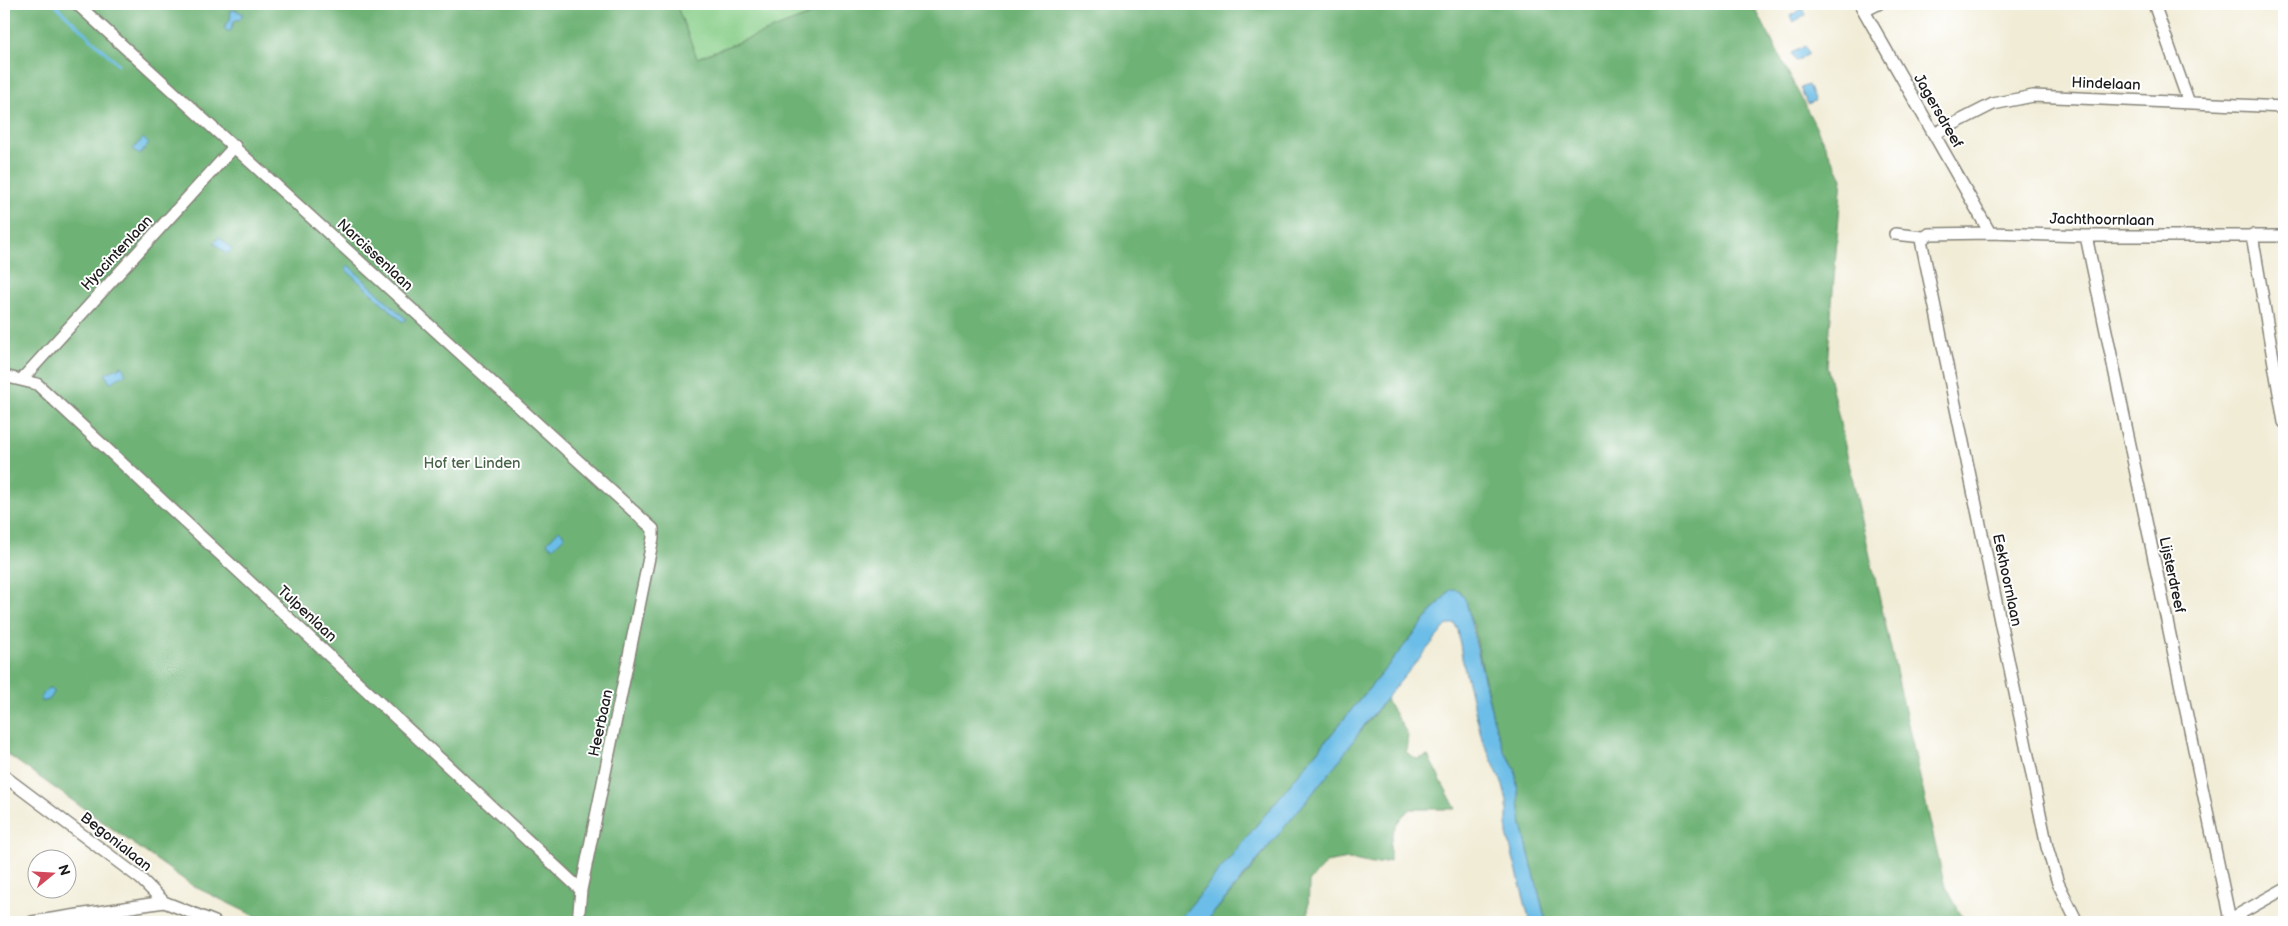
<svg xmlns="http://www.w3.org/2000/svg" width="2288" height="926" font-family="'Balsamiq Sans',sans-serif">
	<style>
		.green { fill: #89cf8a; stroke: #527653 }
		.forest { fill: #6eb276; stroke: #456749 }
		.water { fill: #6cbde7; stroke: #446c82 }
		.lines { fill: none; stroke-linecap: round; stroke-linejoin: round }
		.stream { stroke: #6cbde7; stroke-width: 3 }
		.minor-casing { stroke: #868479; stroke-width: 14 }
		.minor { stroke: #fff; stroke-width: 11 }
		.labels { text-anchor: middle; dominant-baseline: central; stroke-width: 4; stroke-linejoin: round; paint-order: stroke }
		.street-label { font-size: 15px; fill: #1c1c1c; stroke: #fff }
		.park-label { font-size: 15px; fill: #486448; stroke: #fff }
	</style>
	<rect width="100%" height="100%" fill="#fff"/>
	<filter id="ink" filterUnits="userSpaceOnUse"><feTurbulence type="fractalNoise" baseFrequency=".02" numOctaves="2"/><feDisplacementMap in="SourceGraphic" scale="10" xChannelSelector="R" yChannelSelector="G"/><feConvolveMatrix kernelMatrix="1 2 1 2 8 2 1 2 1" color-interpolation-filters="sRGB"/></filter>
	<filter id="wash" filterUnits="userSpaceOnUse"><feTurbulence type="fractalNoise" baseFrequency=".0096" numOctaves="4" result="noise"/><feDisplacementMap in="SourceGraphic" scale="20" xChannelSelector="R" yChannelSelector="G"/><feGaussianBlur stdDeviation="1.12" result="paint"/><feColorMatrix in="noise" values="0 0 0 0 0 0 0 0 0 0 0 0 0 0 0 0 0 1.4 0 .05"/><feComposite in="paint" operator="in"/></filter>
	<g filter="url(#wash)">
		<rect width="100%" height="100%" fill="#f1ecd6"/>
		<path class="green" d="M 676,4 L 839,4 L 697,58 Z"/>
		<path class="forest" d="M 4,4 L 676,4 L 697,58 L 839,4 L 1753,4 L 1842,178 L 1827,366 L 1944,883 L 1965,922 L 1546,922 L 1522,826 L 1515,769 L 1504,751 L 1493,718 L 1473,624 L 1450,590 L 1177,922 L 267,922 L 193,886 L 4,752 Z
			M 1386,699 L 1408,735 L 1406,752 L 1417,759 L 1428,756 L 1456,809 L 1410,809 C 1391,826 1390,837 1390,861 L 1373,864 L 1348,859 L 1326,863 L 1309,882 L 1308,922 L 1206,922 L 1247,874 Z"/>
		<path class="water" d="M 1803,8 L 1806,15 L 1793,22 L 1790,16 Z
			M 231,10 L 236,10 L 243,14 L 240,19 L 234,21 L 231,30 L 228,32 L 224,27 L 230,20 Z
			M 1805,46 L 1809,54 L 1796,61 L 1792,53 Z
			M 1808,85 L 1815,101 L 1807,104 L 1800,88 Z
			M 143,138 L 149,144 L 139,155 L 133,149 Z
			M 219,237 L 232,249 L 227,254 L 214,243 Z
			M 348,265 L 406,319 L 403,322 L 345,269 Z
			M 122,366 L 126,374 L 110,383 L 105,374 Z
			M 559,530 L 565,536 L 553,548 L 547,543 Z
			M 1455,589 L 1460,591 L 1466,601 L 1493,718 L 1504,751 L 1515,769 L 1522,826 L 1546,922 L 1530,922 L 1507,834 L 1507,801 L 1503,785 L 1482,739 L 1462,658 L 1458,630 L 1454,623 L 1446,626 L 1366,723 L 1336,765 L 1206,922 L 1177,922 L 1450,590 Z
			M 48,688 L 53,689 L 54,693 L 49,700 L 41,702 L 41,697 Z"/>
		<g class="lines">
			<path class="stream" d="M 54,4 L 118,64"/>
		</g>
	</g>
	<g filter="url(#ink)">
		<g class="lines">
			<g class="minor-casing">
				<path id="minor" d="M 77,4 L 653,529 L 653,538 L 581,890 L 578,922
					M 1860,4 L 1990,233
					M 2154,4 L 2189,103
					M 1864,11 L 1878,4
					M 1934,134 L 1993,104 L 2033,96 L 2284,107
					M 1895,234 L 1923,237
					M 2252,235 L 2284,422
					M 2086,236 L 2230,920
					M 4,376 L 37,384 L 581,890
					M 22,379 L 235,146
					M 4,776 L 141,879 L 164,902 L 215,922
					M 32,922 L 164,902
					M 2077,922 L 2058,883 L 2047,847 L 1921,240 L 1929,234 L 1990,233 L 2086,236 L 2284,236
					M 2225,922 L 2284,889"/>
			</g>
			<use href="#minor" class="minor"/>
		</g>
	</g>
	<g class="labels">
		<g class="street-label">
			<text transform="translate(2106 84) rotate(2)">Hindelaan</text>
			<text transform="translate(1938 111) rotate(60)">Jagersdreef</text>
			<text transform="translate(2102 220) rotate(1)">Jachthoornlaan</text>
			<text transform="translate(117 253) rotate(-47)">Hyacintenlaan</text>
			<text transform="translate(375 255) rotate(43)">Narcissenlaan</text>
			<text transform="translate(2172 575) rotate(78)">Lijsterdreef</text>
			<text transform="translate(2007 580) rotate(78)">Eekhoornlaan</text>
			<text transform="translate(307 614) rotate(43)">Tulpenlaan</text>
			<text transform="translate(601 723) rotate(-78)">Heerbaan</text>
			<text transform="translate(116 842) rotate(38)">Begonialaan</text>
		</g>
		<g class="park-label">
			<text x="472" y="463">Hof ter Linden</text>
		</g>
	</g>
	<rect width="2288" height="926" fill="none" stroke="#fff" stroke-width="20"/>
	<g transform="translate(52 874) rotate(72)"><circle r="24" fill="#ffffff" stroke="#a4a4a4"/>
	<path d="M0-4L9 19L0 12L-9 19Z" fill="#d1495b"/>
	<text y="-8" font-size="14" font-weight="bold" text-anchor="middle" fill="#1c1c1c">N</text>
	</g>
</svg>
